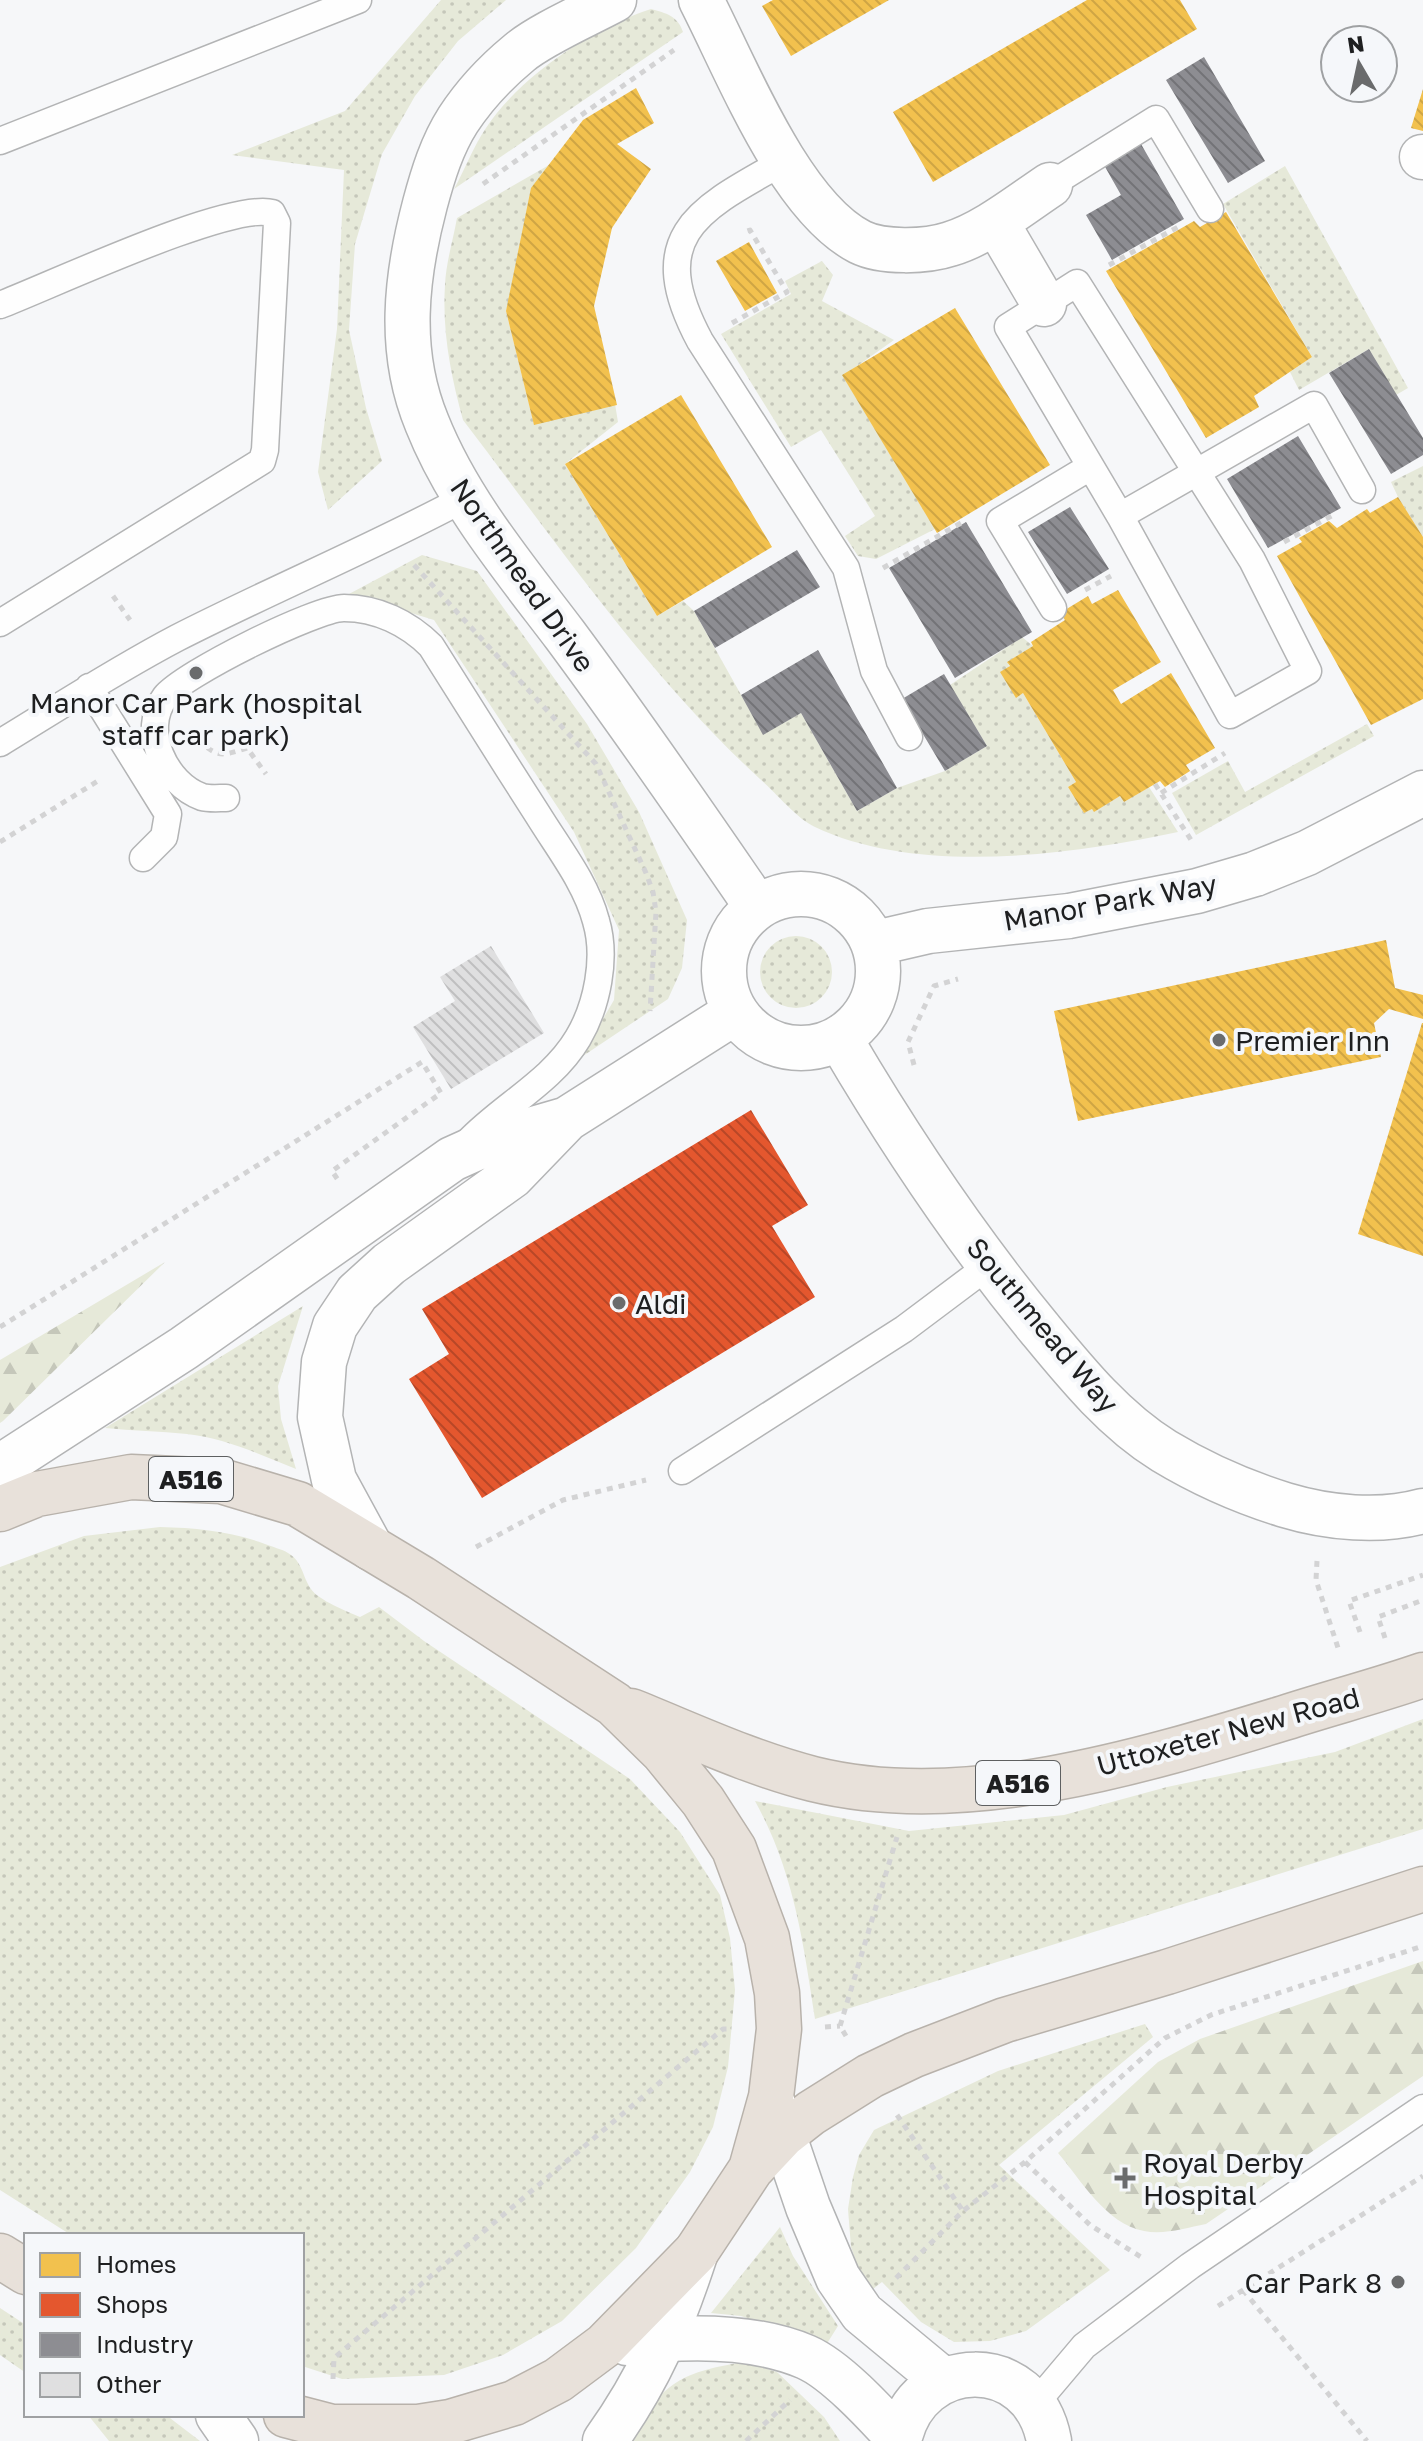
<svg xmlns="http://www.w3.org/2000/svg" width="1423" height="2441" font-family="'Golos Text',sans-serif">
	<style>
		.grass { fill: url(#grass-dots) }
		.forest { fill: url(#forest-firs) }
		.homes { fill: url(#homes-back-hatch) }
		.shops { fill: url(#shops-back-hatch) }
		.industry { fill: url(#industry-back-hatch) }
		.building { fill: url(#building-back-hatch) }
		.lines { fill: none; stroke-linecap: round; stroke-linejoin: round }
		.lane-casing { stroke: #b3b4b5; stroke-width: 29 }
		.street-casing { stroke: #b3b4b5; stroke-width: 47 }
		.secondary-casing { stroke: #b3b4b5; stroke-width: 47 }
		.highway-casing { stroke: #b8b2ab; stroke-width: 47 }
		.path { stroke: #d3d3d4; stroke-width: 5; stroke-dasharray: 6 6; stroke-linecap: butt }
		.lane { stroke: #fefefe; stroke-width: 26 }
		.street { stroke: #fefefe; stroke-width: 44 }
		.secondary { stroke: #fefefe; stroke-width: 44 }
		.highway { stroke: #e8e1da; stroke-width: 44 }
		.poi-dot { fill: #6a6b6c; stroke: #f5f7fa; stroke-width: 3 }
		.labels { text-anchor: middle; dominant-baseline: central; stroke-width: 8; stroke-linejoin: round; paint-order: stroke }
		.shield { fill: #f5f7fa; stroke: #5e6061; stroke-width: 2 }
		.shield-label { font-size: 26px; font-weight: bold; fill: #1e1f20 }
		.street-label { font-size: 28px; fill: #1e1f20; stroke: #f5f7fa }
		.poi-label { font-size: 28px; fill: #1e1f20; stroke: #f5f7fa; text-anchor: start }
	</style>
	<defs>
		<pattern id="grass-dots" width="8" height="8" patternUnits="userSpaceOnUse" patternTransform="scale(2)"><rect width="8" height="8" fill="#e6e9d9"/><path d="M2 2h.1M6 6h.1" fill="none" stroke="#c5c7ba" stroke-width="1.8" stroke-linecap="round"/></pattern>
		<pattern id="forest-firs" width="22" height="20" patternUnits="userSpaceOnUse" patternTransform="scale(2)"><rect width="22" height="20" fill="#e6e9d9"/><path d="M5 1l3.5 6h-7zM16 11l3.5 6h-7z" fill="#c5c7ba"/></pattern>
		<pattern id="homes-back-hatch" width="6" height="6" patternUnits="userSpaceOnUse" patternTransform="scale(2)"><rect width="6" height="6" fill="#f2c14e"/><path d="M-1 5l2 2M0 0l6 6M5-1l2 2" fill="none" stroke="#cfa544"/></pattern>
		<pattern id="shops-back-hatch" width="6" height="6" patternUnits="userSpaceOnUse" patternTransform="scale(2)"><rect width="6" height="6" fill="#e4572e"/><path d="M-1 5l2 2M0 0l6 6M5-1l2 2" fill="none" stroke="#b84727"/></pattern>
		<pattern id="industry-back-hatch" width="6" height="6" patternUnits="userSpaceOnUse" patternTransform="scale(2)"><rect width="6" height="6" fill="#8d8d92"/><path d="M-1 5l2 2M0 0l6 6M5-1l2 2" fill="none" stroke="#737377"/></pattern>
		<pattern id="building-back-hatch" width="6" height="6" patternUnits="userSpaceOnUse" patternTransform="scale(2)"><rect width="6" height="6" fill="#dfdfe0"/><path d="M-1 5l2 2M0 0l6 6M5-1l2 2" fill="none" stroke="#bfbfc0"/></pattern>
	</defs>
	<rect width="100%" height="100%" fill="#f6f7f9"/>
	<path class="grass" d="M 441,0 L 506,0 L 458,41 L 415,96 L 382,154 L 355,244 L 349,330 L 366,408 L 382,461 L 328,510 L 318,472 L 337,329 L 344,170 L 232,155 L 345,111 Z
		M 651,9 C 666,13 678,16 683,32 L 454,189 C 465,169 473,147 486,128 C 519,77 594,27 651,9 Z
		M 549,165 L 506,311 L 534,424 L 615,404 L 618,422 L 565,464 L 657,616 L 683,601 L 694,611 L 763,734 L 801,713 L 857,811 L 897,788 L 945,771 L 987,746 L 950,685 L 1022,637 L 1033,646 L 1008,662 L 1016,697 L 1023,693 L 1076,782 L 1068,787 L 1084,813 L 1092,809 L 1094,811 L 1120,796 L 1124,802 L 1149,787 L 1178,832 C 1070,855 918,876 815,827 C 797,819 775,792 760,779 C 646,674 557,543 463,420 C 451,376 442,332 445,285 C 446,263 453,240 457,218 Z
		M 1285,166 L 1408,388 L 1396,395 L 1369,349 L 1299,390 L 1290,372 L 1312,357 L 1223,204 Z
		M 822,261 L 833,275 L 822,301 L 894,340 L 843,376 L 935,529 L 876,559 L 858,556 L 845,536 L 875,516 L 821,430 L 791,447 L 721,334 L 791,294 L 785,281 Z
		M 1423,466 L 1423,537 L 1398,497 L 1391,482 Z
		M 422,555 L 477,571 L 587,724 L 639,812 L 687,920 L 682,968 L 668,999 L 580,1058 L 614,1000 L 619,930 L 574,832 L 434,620 L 349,594 Z
		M 1367,724 L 1374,736 L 1196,835 L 1172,793 L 1228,761 L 1245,792 Z
		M760 972a36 36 0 1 1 72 0a36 36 0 1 1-72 0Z
		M 303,1306 L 278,1386 L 281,1419 L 296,1469 C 261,1455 225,1438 187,1434 C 160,1431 132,1431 105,1428 Z
		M 160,1527 C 197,1528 230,1531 265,1544 C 272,1547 282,1549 288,1553 C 303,1562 302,1576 311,1589 C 318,1600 348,1612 360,1617 L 379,1607 L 424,1641 L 630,1779 L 680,1832 L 720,1895 L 730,1938 L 735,1990 L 728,2067 L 713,2127 L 690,2172 L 636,2248 L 562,2321 L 503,2355 L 444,2375 L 342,2379 L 302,2366 L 302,2235 L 71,2235 L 0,2190 L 0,1567 L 84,1536 Z
		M 1423,1719 L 1423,1829 L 815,2019 C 803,1941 794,1872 755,1801 L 909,1831 L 1064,1815 L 1167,1787 L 1335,1752 Z
		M 1145,2024 L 1153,2037 L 999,2165 L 1110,2270 L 1026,2331 L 990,2341 L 954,2342 L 921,2322 L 882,2282 L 873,2289 L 861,2276 L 851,2247 L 848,2209 L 853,2177 L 859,2155 L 874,2130 L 998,2071 Z
		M 780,2227 L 793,2256 L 838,2326 L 826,2345 L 741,2316 L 711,2313 Z
		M 0,2308 L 26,2325 L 26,2373 L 0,2355 Z
		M 744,2362 L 777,2372 L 824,2417 L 840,2441 L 626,2441 C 664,2384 676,2373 744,2362 Z
		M 88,2415 L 166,2415 L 200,2441 L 109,2441 Z"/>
	<path class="forest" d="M 165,1262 L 3,1421 L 0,1423 L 0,1360 Z
		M 1423,1961 L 1423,2076 L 1206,2224 C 1186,2228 1164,2235 1144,2231 C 1106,2224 1081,2180 1058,2153 L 1158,2062 L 1200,2039 Z"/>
	<path class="homes" d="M 773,0 L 889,0 L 791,56 L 762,6 Z
		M 1087,0 L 1180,0 L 1197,29 L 933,182 L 893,112 Z
		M 636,88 L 654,123 L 617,144 L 651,169 L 612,228 L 594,306 L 617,405 L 534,425 L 506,311 L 531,188 L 583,120 Z
		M 1423,89 L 1423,131 L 1411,128 Z
		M 1226,212 L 1312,357 L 1254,396 L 1259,407 L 1206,438 L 1106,271 L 1194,221 L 1200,227 Z
		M 749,242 L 777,293 L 745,311 L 716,261 Z
		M 955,308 L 1050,465 L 937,533 L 842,375 Z
		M 681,395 L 772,547 L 657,616 L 565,464 Z
		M 1398,497 L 1423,537 L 1423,699 L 1371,725 L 1277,556 L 1302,542 L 1299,538 L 1329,521 L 1337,528 L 1367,509 L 1370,513 Z
		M 1118,590 L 1161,662 L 1113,690 L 1121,704 L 1171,673 L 1215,748 L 1186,765 L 1190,771 L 1165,787 L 1160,781 L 1124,802 L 1120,796 L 1094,812 L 1092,809 L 1084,813 L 1068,787 L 1076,782 L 1023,693 L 1016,698 L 1000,672 L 1010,666 L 1007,662 L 1033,646 L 1031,642 L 1065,620 L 1060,613 L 1088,596 L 1092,604 Z
		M 1386,940 L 1395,988 L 1423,995 L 1423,1019 L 1389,1009 L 1374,1023 L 1381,1057 L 1078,1121 L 1054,1011 Z
		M 1422,1023 L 1423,1023 L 1423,1256 L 1358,1234 Z"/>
	<path class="shops" d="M 751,1110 L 808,1205 L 772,1226 L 815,1297 L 482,1498 L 409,1379 L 449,1354 L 422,1309 Z"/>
	<path class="industry" d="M 1204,57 L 1265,161 L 1228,183 L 1166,80 Z
		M 1141,144 L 1184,219 L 1112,260 L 1086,215 L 1121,195 L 1104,165 Z
		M 1369,349 L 1423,438 L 1423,455 L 1391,474 L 1329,373 Z
		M 1298,436 L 1341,508 L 1268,548 L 1227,479 Z
		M 1070,507 L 1109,569 L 1067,594 L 1028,532 Z
		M 966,522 L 1032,632 L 955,678 L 889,568 Z
		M 797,550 L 820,587 L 715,648 L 694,611 Z
		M 818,650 L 897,788 L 857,811 L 801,713 L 763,735 L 741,695 Z
		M 944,674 L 987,746 L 945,771 L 902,699 Z"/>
	<path class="building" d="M 491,946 L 544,1033 L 451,1089 L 413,1027 L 455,1001 L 440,977 Z"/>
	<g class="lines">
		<g class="lane-casing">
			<path id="lane" d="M 0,141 L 358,0
				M 785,161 C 699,209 643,235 700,341 L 846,568 L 874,671 L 909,737
				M 1050,185 L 1156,119 L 1210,209
				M 1077,283 L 1252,560 L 1308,671 L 1230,715 L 1120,516 L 1008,327 Z
				M 0,305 C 50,286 230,201 272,213 L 277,223 L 265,450 L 262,461 L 0,623
				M 1120,516 L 1314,405 L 1362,490
				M 1053,608 L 1000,521 L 1090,467
				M 89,687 L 168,814 L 164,837 L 143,858
				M 0,743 C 59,707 116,670 177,638 C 273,589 372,548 467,497
				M 226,798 C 219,798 209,799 202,797 C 165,784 140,730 165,697 C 183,674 316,608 344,608 C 377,608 408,623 431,646 C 467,703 502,759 538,815 C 559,849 586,883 596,921 C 607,958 597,1006 578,1038 C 552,1082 502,1106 468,1142
				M 682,1471 L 904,1329 L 988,1266
				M 1035,2404 L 1084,2346 L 1190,2266 L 1423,2108"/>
		</g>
		<g class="street-casing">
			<path id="street" d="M 614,0 C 588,14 540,35 519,53 C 496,72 475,94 458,120 C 442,145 433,174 425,204 C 406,276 397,351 427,423 C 458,501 515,569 565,635 C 631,724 694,815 757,907
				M 701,0 C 737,70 790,206 860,242 C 882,253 926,252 950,244 C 984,234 1020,205 1050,185
				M 1422,157 L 1423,157
				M 996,222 L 1044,304
				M724 971a77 77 0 1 1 154 0a77 77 0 1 1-154 0Z
				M 876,943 L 928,931 L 1069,916 L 1197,891 L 1255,874 L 1307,853 L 1423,793
				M 840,1039 C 900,1141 964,1237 1039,1328 C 1076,1373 1114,1420 1164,1451 C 1202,1474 1243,1492 1285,1505 C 1328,1518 1380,1523 1423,1511
				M 0,1467 L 184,1348 L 452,1159 L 492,1141 L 564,1120
				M 371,1548 L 334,1480 L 320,1417 L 324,1362 L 335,1326 L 357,1293 L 389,1264 L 512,1176 L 567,1119 L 734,1013
				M 773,2104 L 808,2207 L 838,2278 L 862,2313 L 943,2380
				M 627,2343 C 684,2336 752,2334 806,2357 C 836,2370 876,2414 899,2439
				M 899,2441 C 917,2353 1033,2352 1049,2441"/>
		</g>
		<g class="secondary-casing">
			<path id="secondary" d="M 218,2415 L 236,2441
				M 605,2441 C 650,2378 672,2325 696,2252"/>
		</g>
		<g class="highway-casing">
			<path id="highway" d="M 0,1509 L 37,1494 L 131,1477 L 221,1481 L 298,1504 L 421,1578 L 614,1704 L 663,1752 L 703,1801 L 734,1849 L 767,1938 L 777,1993 L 779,2029 L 771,2097 L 751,2169 L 696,2252 L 605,2345 L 558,2380 L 514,2403 L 450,2422 L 418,2427 L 332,2427 L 286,2415
				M 631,1711 C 691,1735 750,1763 813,1779 C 963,1816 1140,1762 1284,1718 C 1330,1703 1377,1691 1423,1675
				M 753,2167 L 783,2135 L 811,2113 L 870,2076 L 914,2055 L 1005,2020 L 1167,1972 L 1423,1889
				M 0,2256 L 26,2272"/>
		</g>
		<path class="path" d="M 483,184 L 674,50
			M 1109,265 L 1178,227
			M 732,323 L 787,292 L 750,230 L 747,231
			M 1284,542 L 1335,514
			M 414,565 L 596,764 L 646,873 L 653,892 L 656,912 L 650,1011
			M 883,568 L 961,523
			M 1085,590 L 1111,576
			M 113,596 L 130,620
			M 198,740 C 218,758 222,756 247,748 L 266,774
			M 1155,784 L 1193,843
			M 1161,793 L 1225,753
			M 0,842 L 101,779
			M 914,1065 L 908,1042 L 934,986 L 958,979
			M 0,1327 L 422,1062 L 441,1093 L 332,1171 L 340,1183
			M 476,1547 L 563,1500 L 646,1480
			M 1317,1561 L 1316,1580 L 1339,1651
			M 1360,1632 L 1349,1601 L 1423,1575
			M 1385,1638 L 1378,1617 L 1423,1600
			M 825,2027 L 840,2026
			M 846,2036 L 840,2026 L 897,1837
			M 897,2115 L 963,2211
			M 1025,2162 L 1090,2225 L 1141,2257
			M 896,2278 L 963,2211 L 1025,2162 L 1165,2038 L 1211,2015 L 1423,1946
			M 1243,2290 L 1367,2441
			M 1218,2306 L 1423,2176
			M 333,2379 L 334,2358 L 723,2029 L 731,2029
			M 746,2441 L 790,2400"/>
		<use href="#lane" class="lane"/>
		<use href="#street" class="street"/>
		<use href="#secondary" class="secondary"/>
		<use href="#highway" class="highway"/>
	</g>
	<g class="poi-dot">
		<circle cx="196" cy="673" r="8"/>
		<circle cx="1219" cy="1040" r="8"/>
		<circle cx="619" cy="1303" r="8"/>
		<path d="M1121 2166h8v8h8v8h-8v8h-8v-8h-8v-8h8z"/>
		<circle cx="1398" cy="2282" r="8"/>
	</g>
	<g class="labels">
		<g class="shield">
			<rect x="149" y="1457" width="84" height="44" rx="6"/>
			<rect x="976" y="1761" width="84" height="44" rx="6"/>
		</g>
		<g class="shield-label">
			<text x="191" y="1479">A516</text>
			<text x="1018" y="1783">A516</text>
		</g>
		<g class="street-label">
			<text transform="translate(523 575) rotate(55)">Northmead Drive</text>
			<text transform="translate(1110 902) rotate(-10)">Manor Park Way</text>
			<text transform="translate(1043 1325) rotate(50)">Southmead Way</text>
			<text transform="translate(1228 1731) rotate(-15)">Uttoxeter New Road</text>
		</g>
		<g class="poi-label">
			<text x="196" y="702" text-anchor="middle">Manor Car Park (hospital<tspan x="196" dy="32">staff car park)</tspan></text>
			<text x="1235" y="1040">Premier Inn</text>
			<text x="635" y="1303">Aldi</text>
			<text x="1143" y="2162">Royal Derby<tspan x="1143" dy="32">Hospital</tspan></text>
			<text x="1382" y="2282" text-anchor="end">Car Park 8</text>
		</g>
	</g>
	<rect x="24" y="2233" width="280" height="184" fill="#f5f7fa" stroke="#9fa1a3" stroke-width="2"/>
	<rect x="40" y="2253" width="40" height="24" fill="#f2c14e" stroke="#9fa1a3" stroke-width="2"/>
	<text x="96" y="2273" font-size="24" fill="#1e1f20">Homes</text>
	<rect x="40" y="2293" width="40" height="24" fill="#e4572e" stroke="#9fa1a3" stroke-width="2"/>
	<text x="96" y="2313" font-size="24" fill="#1e1f20">Shops</text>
	<rect x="40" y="2333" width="40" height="24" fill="#8d8d92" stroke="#9fa1a3" stroke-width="2"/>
	<text x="96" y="2353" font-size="24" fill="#1e1f20">Industry</text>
	<rect x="40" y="2373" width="40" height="24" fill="#dfdfe0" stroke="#9fa1a3" stroke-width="2"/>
	<text x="96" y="2393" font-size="24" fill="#1e1f20">Other</text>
	<g transform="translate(1359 64) rotate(351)"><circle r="38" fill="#f5f7fa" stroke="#9fa1a3" stroke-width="2"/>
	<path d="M0-6L14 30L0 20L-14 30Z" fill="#6a6b6c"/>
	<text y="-12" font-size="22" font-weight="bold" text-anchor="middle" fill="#1e1f20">N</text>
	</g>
</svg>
